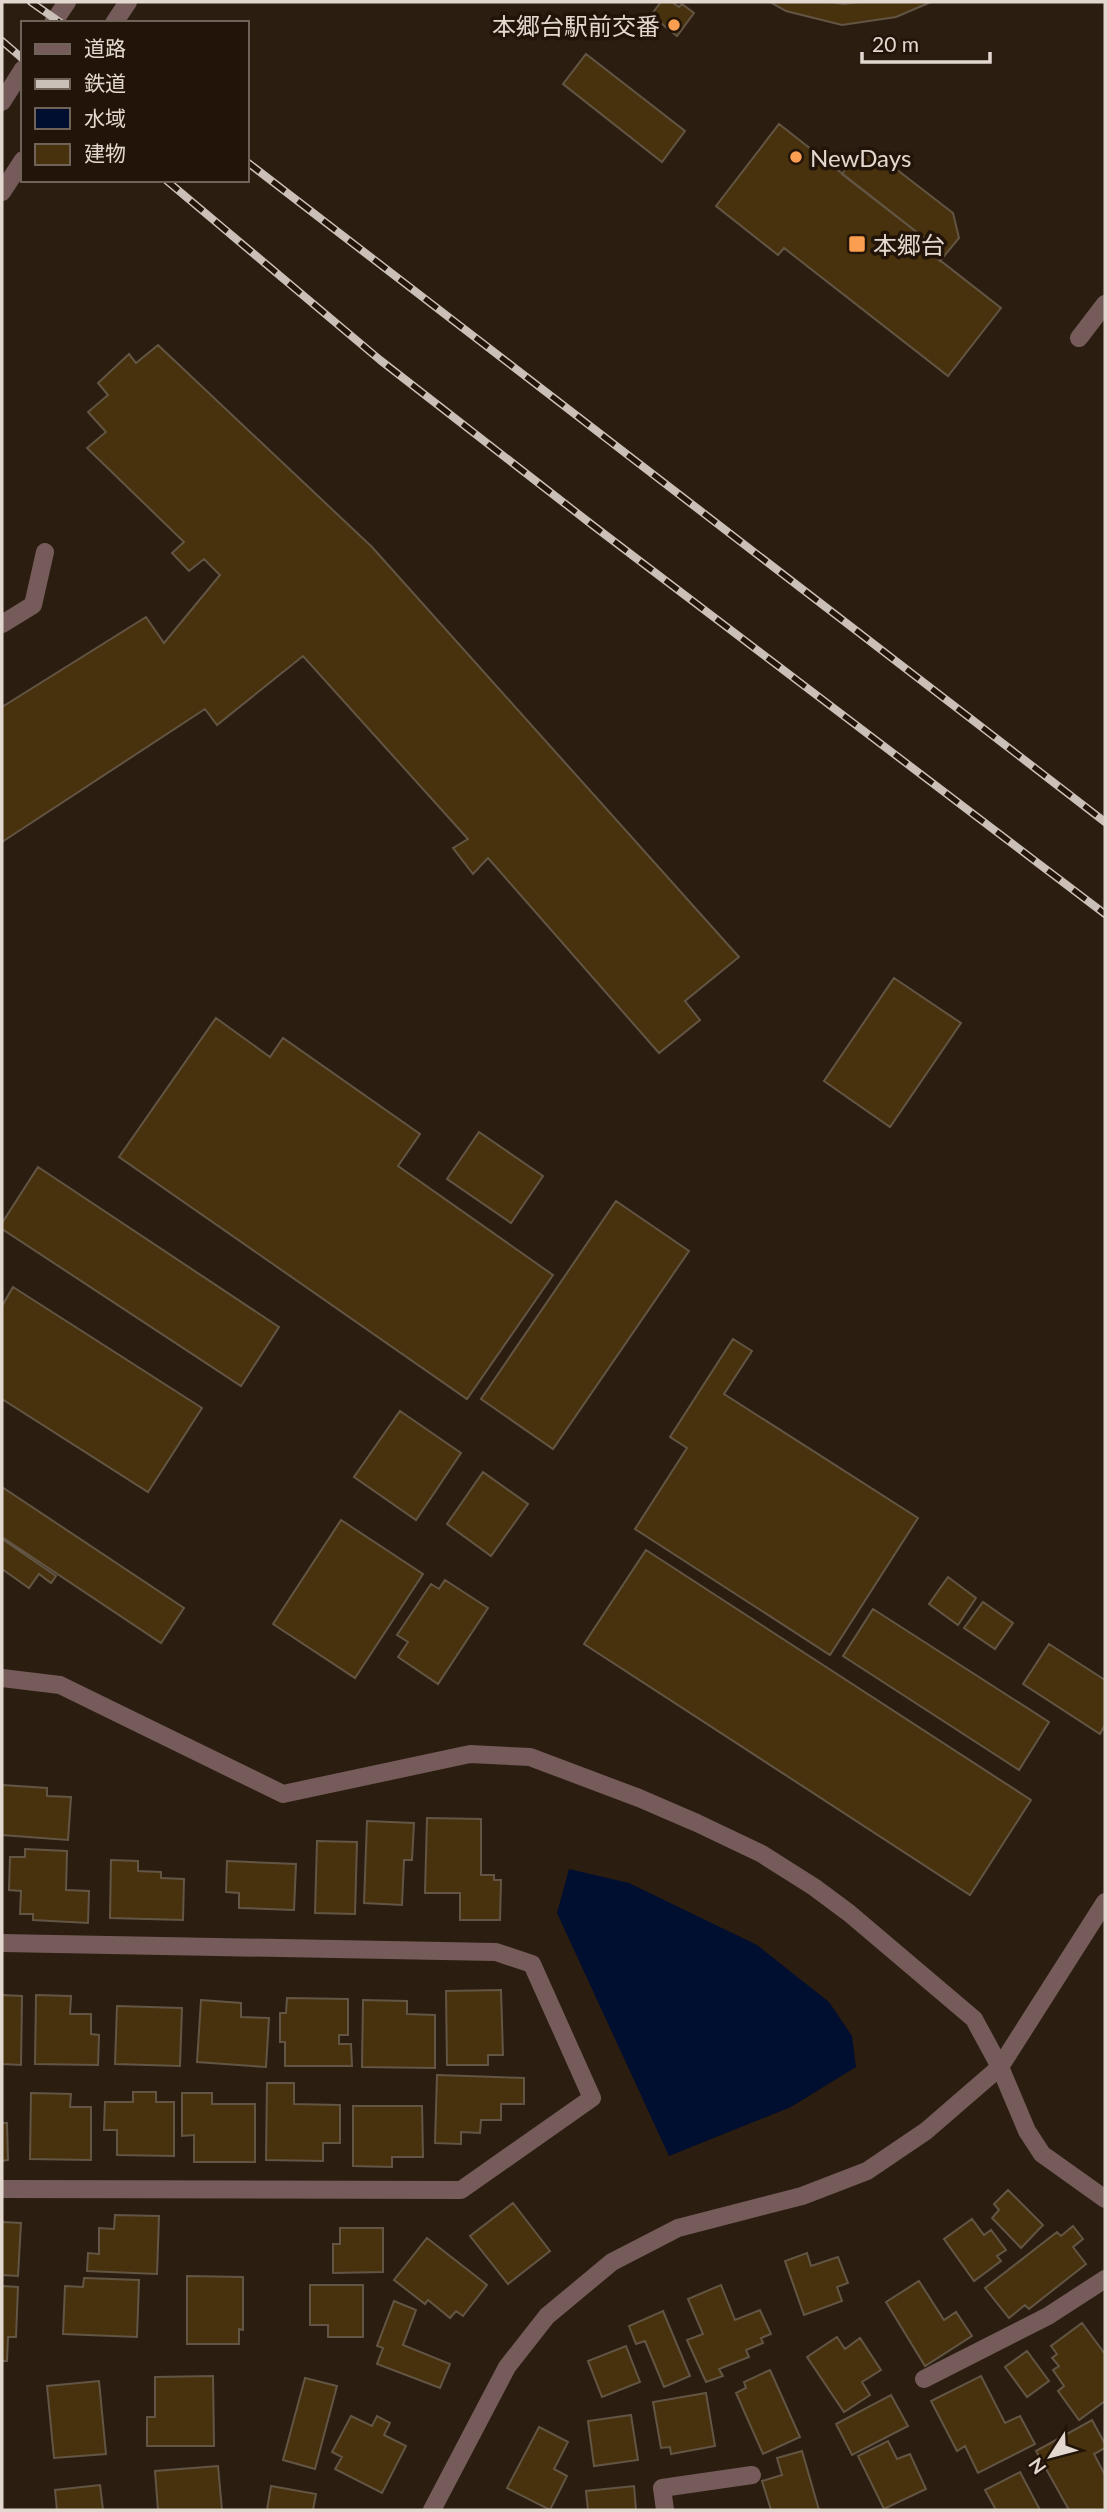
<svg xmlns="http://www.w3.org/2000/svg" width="1107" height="2512" font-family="Lato,'Noto Sans JP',sans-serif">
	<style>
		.water { fill: #000f30 }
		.building { fill: #48320e; stroke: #625544; stroke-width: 2 }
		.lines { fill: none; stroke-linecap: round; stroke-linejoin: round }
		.minor { stroke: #755c5a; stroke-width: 18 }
		.rail-casing { stroke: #cbc0b7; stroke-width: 8 }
		.rail { stroke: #221408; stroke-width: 5; stroke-dasharray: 16; stroke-linecap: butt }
		.poi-dot { fill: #fb9e51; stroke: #221408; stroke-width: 2.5 }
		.labels { text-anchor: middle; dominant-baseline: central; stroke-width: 7; stroke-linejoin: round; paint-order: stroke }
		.poi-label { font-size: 24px; fill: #e2d8cf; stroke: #221408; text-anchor: start }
	</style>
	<rect width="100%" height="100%" fill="#2c1d11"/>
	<path class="water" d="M 569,1869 L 629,1883 L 757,1945 L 829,2002 L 852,2036 L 856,2067 L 791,2107 L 669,2156 L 557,1913 Z"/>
	<path class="building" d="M 661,2 L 672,2 L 679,7 L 682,4 L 694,13 L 677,36 L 651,15 Z
		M 770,2 L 831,2 L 843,4 L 860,2 L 931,2 L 896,17 L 842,25 L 786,11 Z
		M 586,54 L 685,131 L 662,162 L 563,84 Z
		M 779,124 L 937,248 L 932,254 L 1001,308 L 948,376 L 784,248 L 778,255 L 716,206 Z
		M 878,155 L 953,213 L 959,238 L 940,261 L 932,254 L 937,248 L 842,174 L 856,156 Z
		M 158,345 L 372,547 L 739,957 L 685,1001 L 700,1020 L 659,1053 L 488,858 L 473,874 L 453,848 L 468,839 L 303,656 L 217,725 L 205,709 L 2,842 L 2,707 L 146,617 L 164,643 L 220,575 L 204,559 L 189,571 L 172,553 L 184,542 L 87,448 L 106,432 L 88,412 L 108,395 L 98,383 L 129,354 L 136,363 Z
		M 894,978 L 961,1023 L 890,1127 L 824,1081 Z
		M 216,1018 L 270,1057 L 283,1038 L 420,1134 L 398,1166 L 553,1275 L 467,1399 L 119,1157 Z
		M 479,1132 L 543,1176 L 511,1223 L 447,1179 Z
		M 38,1167 L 279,1327 L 241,1386 L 2,1229 L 2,1223 Z
		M 616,1201 L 689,1251 L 553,1449 L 481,1399 Z
		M 13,1287 L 202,1408 L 148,1492 L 2,1399 L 2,1306 Z
		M 733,1339 L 752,1351 L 724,1394 L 918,1518 L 830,1655 L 635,1529 L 687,1448 L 670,1437 Z
		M 400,1411 L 461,1453 L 416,1520 L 354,1477 Z
		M 483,1472 L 528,1504 L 491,1556 L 447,1524 Z
		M 2,1487 L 184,1608 L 161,1643 L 2,1537 Z
		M 341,1520 L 423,1574 L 355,1678 L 273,1624 Z
		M 2,1539 L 56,1576 L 51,1583 L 39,1574 L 29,1588 L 2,1569 Z
		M 646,1550 L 1031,1800 L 970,1895 L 584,1644 Z
		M 948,1577 L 976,1598 L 958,1625 L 929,1604 Z
		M 445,1580 L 488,1608 L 438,1684 L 398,1657 L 408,1642 L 397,1635 L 431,1584 L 439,1589 Z
		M 983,1602 L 1013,1623 L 995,1649 L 964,1628 Z
		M 873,1609 L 1049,1722 L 1019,1770 L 843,1656 Z
		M 1049,1644 L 1105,1680 L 1105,1725 L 1100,1734 L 1023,1684 Z
		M 2,1785 L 47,1788 L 47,1796 L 71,1797 L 68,1840 L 2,1835 Z
		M 427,1818 L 481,1819 L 481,1875 L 494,1875 L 494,1880 L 501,1880 L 500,1920 L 460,1920 L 460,1893 L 425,1893 Z
		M 367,1821 L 414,1823 L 412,1860 L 404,1860 L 402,1905 L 364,1903 Z
		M 317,1841 L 357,1842 L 355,1914 L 315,1913 Z
		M 25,1849 L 67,1851 L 66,1890 L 89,1891 L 88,1923 L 33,1920 L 33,1914 L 20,1914 L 21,1891 L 9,1890 L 10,1857 L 25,1857 Z
		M 111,1860 L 138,1861 L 138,1871 L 161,1872 L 161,1878 L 184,1879 L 183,1920 L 110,1918 Z
		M 227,1861 L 296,1864 L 294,1910 L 239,1908 L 239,1893 L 226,1892 Z
		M 501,1990 L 503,2055 L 488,2055 L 488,2065 L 447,2065 L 446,1991 Z
		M 2,1995 L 22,1996 L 21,2065 L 2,2064 Z
		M 36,1995 L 71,1996 L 70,2014 L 91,2014 L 91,2034 L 99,2035 L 98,2065 L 35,2064 Z
		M 287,1998 L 348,1999 L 348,2035 L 339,2035 L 339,2044 L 351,2044 L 352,2066 L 285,2066 L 285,2042 L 280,2042 L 280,2013 L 286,2013 Z
		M 201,2000 L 241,2003 L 241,2017 L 269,2018 L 266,2067 L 197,2062 Z
		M 363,2000 L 407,2001 L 407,2014 L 435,2015 L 435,2068 L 362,2067 Z
		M 117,2006 L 182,2008 L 180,2066 L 115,2064 Z
		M 437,2075 L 524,2078 L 524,2104 L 501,2104 L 501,2120 L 481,2120 L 480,2133 L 461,2132 L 461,2144 L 435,2143 Z
		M 267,2083 L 294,2083 L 294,2104 L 340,2105 L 340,2143 L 323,2143 L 323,2161 L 266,2160 Z
		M 133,2092 L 156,2092 L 156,2102 L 174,2102 L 174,2156 L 117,2155 L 117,2130 L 104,2130 L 105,2102 L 133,2102 Z
		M 31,2093 L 71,2094 L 70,2107 L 91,2107 L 91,2160 L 30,2159 Z
		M 182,2093 L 212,2093 L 212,2104 L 255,2104 L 255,2162 L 194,2162 L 194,2135 L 182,2136 Z
		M 353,2106 L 422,2106 L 423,2157 L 392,2157 L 392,2167 L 353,2166 Z
		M 2,2123 L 7,2123 L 8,2160 L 2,2161 Z
		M 1008,2190 L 1043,2225 L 1021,2248 L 992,2218 L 999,2210 L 994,2204 Z
		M 513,2203 L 550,2251 L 508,2284 L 470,2236 Z
		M 115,2215 L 159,2216 L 157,2274 L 87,2271 L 88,2253 L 99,2254 L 99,2228 L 114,2229 Z
		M 972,2219 L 984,2235 L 991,2230 L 1006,2250 L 997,2256 L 1001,2261 L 974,2281 L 944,2239 Z
		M 2,2222 L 21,2223 L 18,2276 L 2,2275 Z
		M 1073,2226 L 1083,2239 L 1073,2247 L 1086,2264 L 1029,2309 L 1025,2305 L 1009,2318 L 985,2288 L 1057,2232 L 1061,2236 Z
		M 340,2228 L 383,2228 L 383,2272 L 333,2273 L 333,2244 L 340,2244 Z
		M 427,2238 L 487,2285 L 463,2316 L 456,2311 L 450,2318 L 428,2300 L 425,2304 L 394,2280 Z
		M 807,2253 L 811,2266 L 838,2257 L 848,2283 L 837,2287 L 842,2301 L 804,2315 L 785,2261 Z
		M 187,2276 L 243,2277 L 243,2330 L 239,2329 L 239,2344 L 187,2344 Z
		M 84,2278 L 139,2280 L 137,2337 L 63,2334 L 65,2286 L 83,2287 Z
		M 919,2281 L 944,2320 L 956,2312 L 972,2336 L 925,2366 L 886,2302 Z
		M 310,2285 L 363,2285 L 363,2337 L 328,2337 L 328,2325 L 310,2325 Z
		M 721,2285 L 735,2320 L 760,2310 L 771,2334 L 761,2338 L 763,2343 L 746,2350 L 749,2357 L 719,2369 L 723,2376 L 706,2382 L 687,2340 L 703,2334 L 688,2299 Z
		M 2,2286 L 18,2287 L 16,2337 L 8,2337 L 7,2361 L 2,2361 Z
		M 394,2301 L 416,2310 L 403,2345 L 450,2364 L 440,2388 L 377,2364 L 383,2348 L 377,2346 Z
		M 663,2311 L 690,2376 L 664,2387 L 645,2341 L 636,2344 L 629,2326 Z
		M 1082,2323 L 1105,2354 L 1105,2401 L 1079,2420 L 1058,2391 L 1064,2386 L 1053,2370 L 1059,2366 L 1052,2358 L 1057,2354 L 1051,2346 Z
		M 837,2337 L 845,2349 L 860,2338 L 881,2370 L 862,2382 L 870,2395 L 844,2412 L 807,2357 Z
		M 626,2346 L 640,2382 L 602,2397 L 588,2361 Z
		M 1027,2351 L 1049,2381 L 1027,2397 L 1005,2367 Z
		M 770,2370 L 800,2437 L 763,2454 L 736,2393 L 746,2388 L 744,2382 Z
		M 213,2376 L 214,2446 L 147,2446 L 147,2417 L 155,2417 L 155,2377 Z
		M 981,2376 L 1005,2423 L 1020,2416 L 1035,2444 L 978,2473 L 965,2446 L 957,2451 L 931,2401 Z
		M 305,2378 L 337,2386 L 315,2469 L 283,2460 Z
		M 99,2381 L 106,2454 L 54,2458 L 47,2386 Z
		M 706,2393 L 715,2446 L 671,2454 L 670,2447 L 661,2448 L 653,2402 Z
		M 891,2395 L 908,2426 L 852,2455 L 836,2424 Z
		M 631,2415 L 638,2460 L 594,2466 L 588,2421 Z
		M 351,2416 L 372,2426 L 377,2416 L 390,2423 L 384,2435 L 406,2446 L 382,2493 L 335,2469 L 342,2457 L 332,2452 Z
		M 1092,2420 L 1105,2444 L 1105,2448 L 1094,2454 L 1105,2475 L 1105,2510 L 1069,2510 L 1036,2451 Z
		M 539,2427 L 568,2442 L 554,2469 L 567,2476 L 550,2510 L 507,2488 Z
		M 888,2441 L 897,2459 L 910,2454 L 926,2489 L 884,2509 L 858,2456 Z
		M 802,2451 L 819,2510 L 771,2510 L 762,2481 L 782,2475 L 777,2458 Z
		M 218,2466 L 222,2510 L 158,2510 L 155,2471 Z
		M 1020,2472 L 1040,2510 L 996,2510 L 985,2490 Z
		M 100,2485 L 103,2510 L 57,2510 L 55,2490 Z
		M 271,2486 L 316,2494 L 313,2510 L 267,2510 Z
		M 634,2486 L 636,2510 L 588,2510 L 586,2491 Z"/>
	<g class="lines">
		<path class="minor" d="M 53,23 L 67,2
			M 114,23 L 128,2
			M 2,102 L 23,69
			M 2,192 L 23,160
			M 1079,338 L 1105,304
			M 2,624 L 33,605 L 45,552
			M 2,1678 L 60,1685 L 283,1794 L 470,1754 L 530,1757 L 639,1798 L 697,1823 L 762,1854 L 814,1887 L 849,1913 L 974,2019 L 1000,2067 L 1027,2131 L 1042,2154 L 1105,2199
			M 2,1943 L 496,1952 L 532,1964 L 592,2098 L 461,2190 L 2,2189
			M 924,2379 L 1048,2316 L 1105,2279
			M 432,2510 L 507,2367 L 547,2316 L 612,2262 L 678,2228 L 802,2196 L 867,2171 L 926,2131 L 1000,2067 L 1105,1902
			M 665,2510 L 662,2488 L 752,2475"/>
		<g class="rail-casing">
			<path id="rail" d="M 31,2 L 61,23
				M 2,41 L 23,59
				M 247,162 L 1105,822
				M 166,180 L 380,360 L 595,527 L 1105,914"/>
		</g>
		<use href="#rail" class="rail"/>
	</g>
	<g class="poi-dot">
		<circle cx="674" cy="25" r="7"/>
		<circle cx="796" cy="157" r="7"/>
		<rect x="848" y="235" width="18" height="18" rx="3.5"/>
	</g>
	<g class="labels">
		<g class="poi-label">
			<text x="660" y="25" text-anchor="end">本郷台駅前交番</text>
			<text x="810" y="157">NewDays</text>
			<text x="873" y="244">本郷台</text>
		</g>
	</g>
	<rect width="1107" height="2512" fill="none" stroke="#e2d8cf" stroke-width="7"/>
	<rect x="21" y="21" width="228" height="161" fill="#221408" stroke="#6f6258" stroke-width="2"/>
	<rect x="35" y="44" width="35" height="10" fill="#755c5a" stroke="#6f6258" stroke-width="2"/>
	<text x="84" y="56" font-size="21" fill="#e2d8cf">道路</text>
	<rect x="35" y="79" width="35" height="10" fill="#cbc0b7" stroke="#6f6258" stroke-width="2"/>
	<text x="84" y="91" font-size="21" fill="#e2d8cf">鉄道</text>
	<rect x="35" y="108" width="35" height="21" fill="#000f30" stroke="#6f6258" stroke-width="2"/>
	<text x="84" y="126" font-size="21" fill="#e2d8cf">水域</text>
	<rect x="35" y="144" width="35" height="21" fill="#48320e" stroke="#6f6258" stroke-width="2"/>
	<text x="84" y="161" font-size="21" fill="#e2d8cf">建物</text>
	<g transform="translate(1051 2456) rotate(234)" stroke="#221408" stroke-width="5" paint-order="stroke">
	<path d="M0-5L12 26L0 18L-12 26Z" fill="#e2d8cf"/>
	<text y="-10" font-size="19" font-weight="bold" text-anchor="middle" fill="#e2d8cf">N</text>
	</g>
	<path d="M862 52v10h128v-10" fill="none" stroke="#e2d8cf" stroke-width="3.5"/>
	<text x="872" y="52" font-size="21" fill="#e2d8cf" stroke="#221408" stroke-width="5" paint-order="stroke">20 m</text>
</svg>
